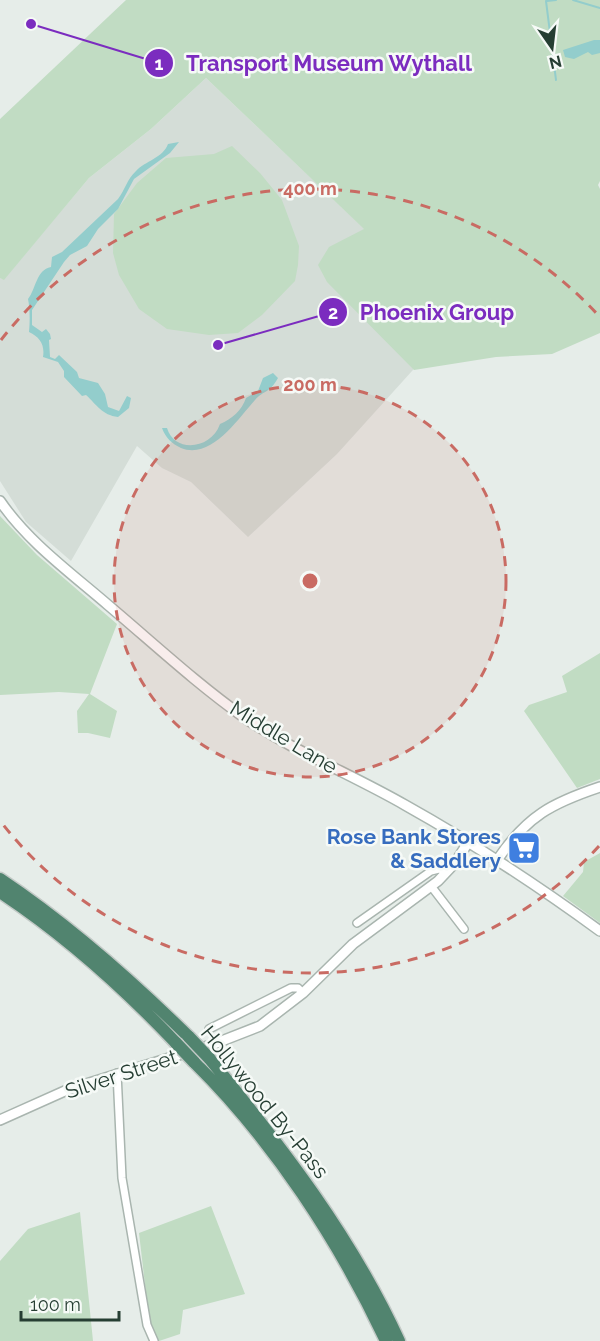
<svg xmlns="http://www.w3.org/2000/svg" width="600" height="1341" font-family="Raleway,sans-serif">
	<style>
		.built { fill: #d4ddd7 }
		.green { fill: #c1dcc3 }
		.water { fill: #93cdcc }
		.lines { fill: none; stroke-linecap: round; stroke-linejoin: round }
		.stream { stroke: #93cdcc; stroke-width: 2 }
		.minor-casing { stroke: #a9b5af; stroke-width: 10 }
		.tertiary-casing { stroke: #a9b5af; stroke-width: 12 }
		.trunk-casing { stroke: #c2c9c6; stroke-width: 15 }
		.minor { stroke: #fff; stroke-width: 7 }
		.tertiary { stroke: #fff; stroke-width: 9 }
		.trunk { stroke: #51846f; stroke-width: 12 }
		.trunk-bridge-casing { stroke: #c2c9c6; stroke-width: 15; stroke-linecap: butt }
		.trunk-bridge { stroke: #51846f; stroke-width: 12 }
		.ring { fill: none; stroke: #c96b63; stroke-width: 3; stroke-dasharray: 10 8 }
		.labels { text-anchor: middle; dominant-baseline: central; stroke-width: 5; stroke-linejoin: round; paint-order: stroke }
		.street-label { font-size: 21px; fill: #263e33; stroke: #f6faf7 }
		.shop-label { font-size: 21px; font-weight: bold; fill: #366cbe; stroke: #f6faf7; text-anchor: end }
		.centre { fill: #c96b63; stroke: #f6faf7; stroke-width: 3 }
		.ring-label { font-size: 18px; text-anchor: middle; font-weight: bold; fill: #c96b63; stroke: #f6faf7; stroke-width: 5; stroke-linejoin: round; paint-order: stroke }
		.leader { fill: none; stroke: #7b2cbf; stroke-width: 2 }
		.callout-dot { fill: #7b2cbf; stroke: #f6faf7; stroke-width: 2 }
		.mark-label { font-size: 18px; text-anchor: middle; font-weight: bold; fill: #fff }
		.callout-label { font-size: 22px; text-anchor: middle; font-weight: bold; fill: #7b2cbf; stroke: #f6faf7; stroke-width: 5; stroke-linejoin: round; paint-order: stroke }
	</style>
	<rect width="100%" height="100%" fill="#e6ede9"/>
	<path class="built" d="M 206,78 L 459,319 L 337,454 L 248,537 L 191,482 L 162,468 L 137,446 L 71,561 L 26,522 L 0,481 L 0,278 L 4,279 L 89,178 L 151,129 Z"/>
	<path class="green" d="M 126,0 L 600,0 L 600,181 L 598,185 L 600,189 L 600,333 L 552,354 L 496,357 L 414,370 L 327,282 L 318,265 L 329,247 L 364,229 L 206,78 L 151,129 L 89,178 L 4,280 L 0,278 L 0,119 Z
		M 232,146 L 260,173 L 282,200 L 299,246 L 298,265 L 295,281 L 262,315 L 238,333 L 209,335 L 167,329 L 139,309 L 119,275 L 113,253 L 114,214 L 137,183 L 166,158 L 214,154 Z
		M 0,516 L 37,555 L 117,624 L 90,694 L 117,711 L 110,738 L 88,733 L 78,733 L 77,711 L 89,694 L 59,692 L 0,695 Z
		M 600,653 L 600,779 L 577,788 L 524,711 L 529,705 L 567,692 L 562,676 Z
		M 600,853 L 600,923 L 563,896 L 583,872 L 584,862 Z
		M 211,1206 L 245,1294 L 183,1310 L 180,1334 L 159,1341 L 150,1328 L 139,1233 Z
		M 80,1212 L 93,1341 L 0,1341 L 0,1261 L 28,1229 Z"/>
	<path class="water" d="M 594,40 L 600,40 L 600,53 L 592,55 L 588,52 L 574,59 L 565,57 L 563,50 Z
		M 179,142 L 170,153 L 134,179 L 118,209 L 98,229 L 87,246 L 70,255 L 64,262 L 32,310 L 32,325 L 42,332 L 46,329 L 50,334 L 51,339 L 49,340 L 50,357 L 55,359 L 59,355 L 77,372 L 79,378 L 98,383 L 105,394 L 108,407 L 119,411 L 127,396 L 131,398 L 129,408 L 118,417 C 102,415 97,405 86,395 L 82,396 L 64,377 L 64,371 L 58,362 L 43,357 C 45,345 40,337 29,332 C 30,322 30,308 28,299 C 36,289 36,270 51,267 L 52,257 L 62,252 L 118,199 C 125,190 127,179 136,171 C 145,161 163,158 168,144 Z
		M 273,373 L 278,378 C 269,394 265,389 255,400 C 237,420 211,460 181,448 C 172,444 165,437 162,428 L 167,428 C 174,453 211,450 220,424 C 232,419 242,410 246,398 L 258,391 L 263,378 Z"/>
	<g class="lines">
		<path class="stream" d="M 573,0 L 600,8
			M 546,1 L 556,80
			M 547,1 L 556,0"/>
		<g class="minor-casing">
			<path id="minor" d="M 431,886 L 464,929
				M 357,923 L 431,871 L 439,869 L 447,872
				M 209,1029 L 291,988 L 298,988 L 303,993
				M 117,1073 L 122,1178 L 147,1325 L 154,1341"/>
		</g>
		<g class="tertiary-casing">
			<path id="tertiary" d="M 0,501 C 28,542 71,573 108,605 C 153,643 197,684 245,718 C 295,752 353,775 405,805 C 473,843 537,885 600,931
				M 498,859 C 527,816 552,803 600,787
				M 0,1120 L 67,1090 L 214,1044 L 260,1026 L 303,993 L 353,944 L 438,881 L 455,863 L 469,841"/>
		</g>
		<g class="trunk-casing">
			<path id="trunk" d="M 0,879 C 69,925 130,979 189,1037
				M 0,892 C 65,935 123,987 176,1043
				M 209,1058 C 281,1146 351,1236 399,1341
				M 194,1062 C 273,1140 339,1241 386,1341"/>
		</g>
		<use href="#minor" class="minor"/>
		<use href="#tertiary" class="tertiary"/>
		<use href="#trunk" class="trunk"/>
		<g class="trunk-bridge-casing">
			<path id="trunk-bridge" d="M 189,1037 L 209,1058
				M 176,1043 L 194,1062"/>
		</g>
		<use href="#trunk-bridge" class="trunk-bridge"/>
	</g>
	<circle cx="310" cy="581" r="196" fill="#c96b63" fill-opacity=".12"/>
	<g class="ring">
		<circle cx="310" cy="581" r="196"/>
		<path d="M599 846A392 392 0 0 1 1 822M1 340A392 392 0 0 1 599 316"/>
	</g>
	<defs>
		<g id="supermarket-square" transform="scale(1.725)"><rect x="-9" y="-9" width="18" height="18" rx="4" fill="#3f7fe0" stroke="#f6faf7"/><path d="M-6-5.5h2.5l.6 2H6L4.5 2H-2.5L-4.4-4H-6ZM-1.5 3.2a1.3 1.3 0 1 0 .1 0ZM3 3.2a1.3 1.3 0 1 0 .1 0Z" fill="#fff"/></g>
	</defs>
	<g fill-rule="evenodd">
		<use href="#supermarket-square" x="524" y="848"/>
	</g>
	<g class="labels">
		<g class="street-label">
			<text transform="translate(284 737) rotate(31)">Middle Lane</text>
			<text transform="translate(121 1074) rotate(-18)">Silver Street</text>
			<text transform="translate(265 1102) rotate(51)">Hollywood By-Pass</text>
		</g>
		<g class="shop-label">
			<text x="501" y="836">Rose Bank Stores<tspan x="501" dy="24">&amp; Saddlery</tspan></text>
		</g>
	</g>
	<circle cx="310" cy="581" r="9" class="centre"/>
	<g class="ring-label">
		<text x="310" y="195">400 m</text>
		<text x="310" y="391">200 m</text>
	</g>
	<path class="leader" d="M31 24L159 63M218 345L333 312"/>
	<g class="callout-dot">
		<circle cx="31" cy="24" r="6"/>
		<circle cx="218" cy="345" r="6"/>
		<circle cx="159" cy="63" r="15"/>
		<circle cx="333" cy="312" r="15"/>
	</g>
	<g class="mark-label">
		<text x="159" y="70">1</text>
		<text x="333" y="319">2</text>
	</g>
	<g class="callout-label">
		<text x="329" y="71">Transport Museum Wythall</text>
		<text x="437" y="320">Phoenix Group</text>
	</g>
	<g transform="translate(552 48) rotate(166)" stroke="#f6faf7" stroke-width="4.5" paint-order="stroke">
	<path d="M0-4.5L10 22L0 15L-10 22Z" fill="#263e33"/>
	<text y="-9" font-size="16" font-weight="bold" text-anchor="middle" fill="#263e33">N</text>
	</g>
	<path d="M21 1311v9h98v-9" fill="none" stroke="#263e33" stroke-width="3"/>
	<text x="30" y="1311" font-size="18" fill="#263e33" stroke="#f6faf7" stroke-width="4.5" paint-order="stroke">100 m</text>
</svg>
